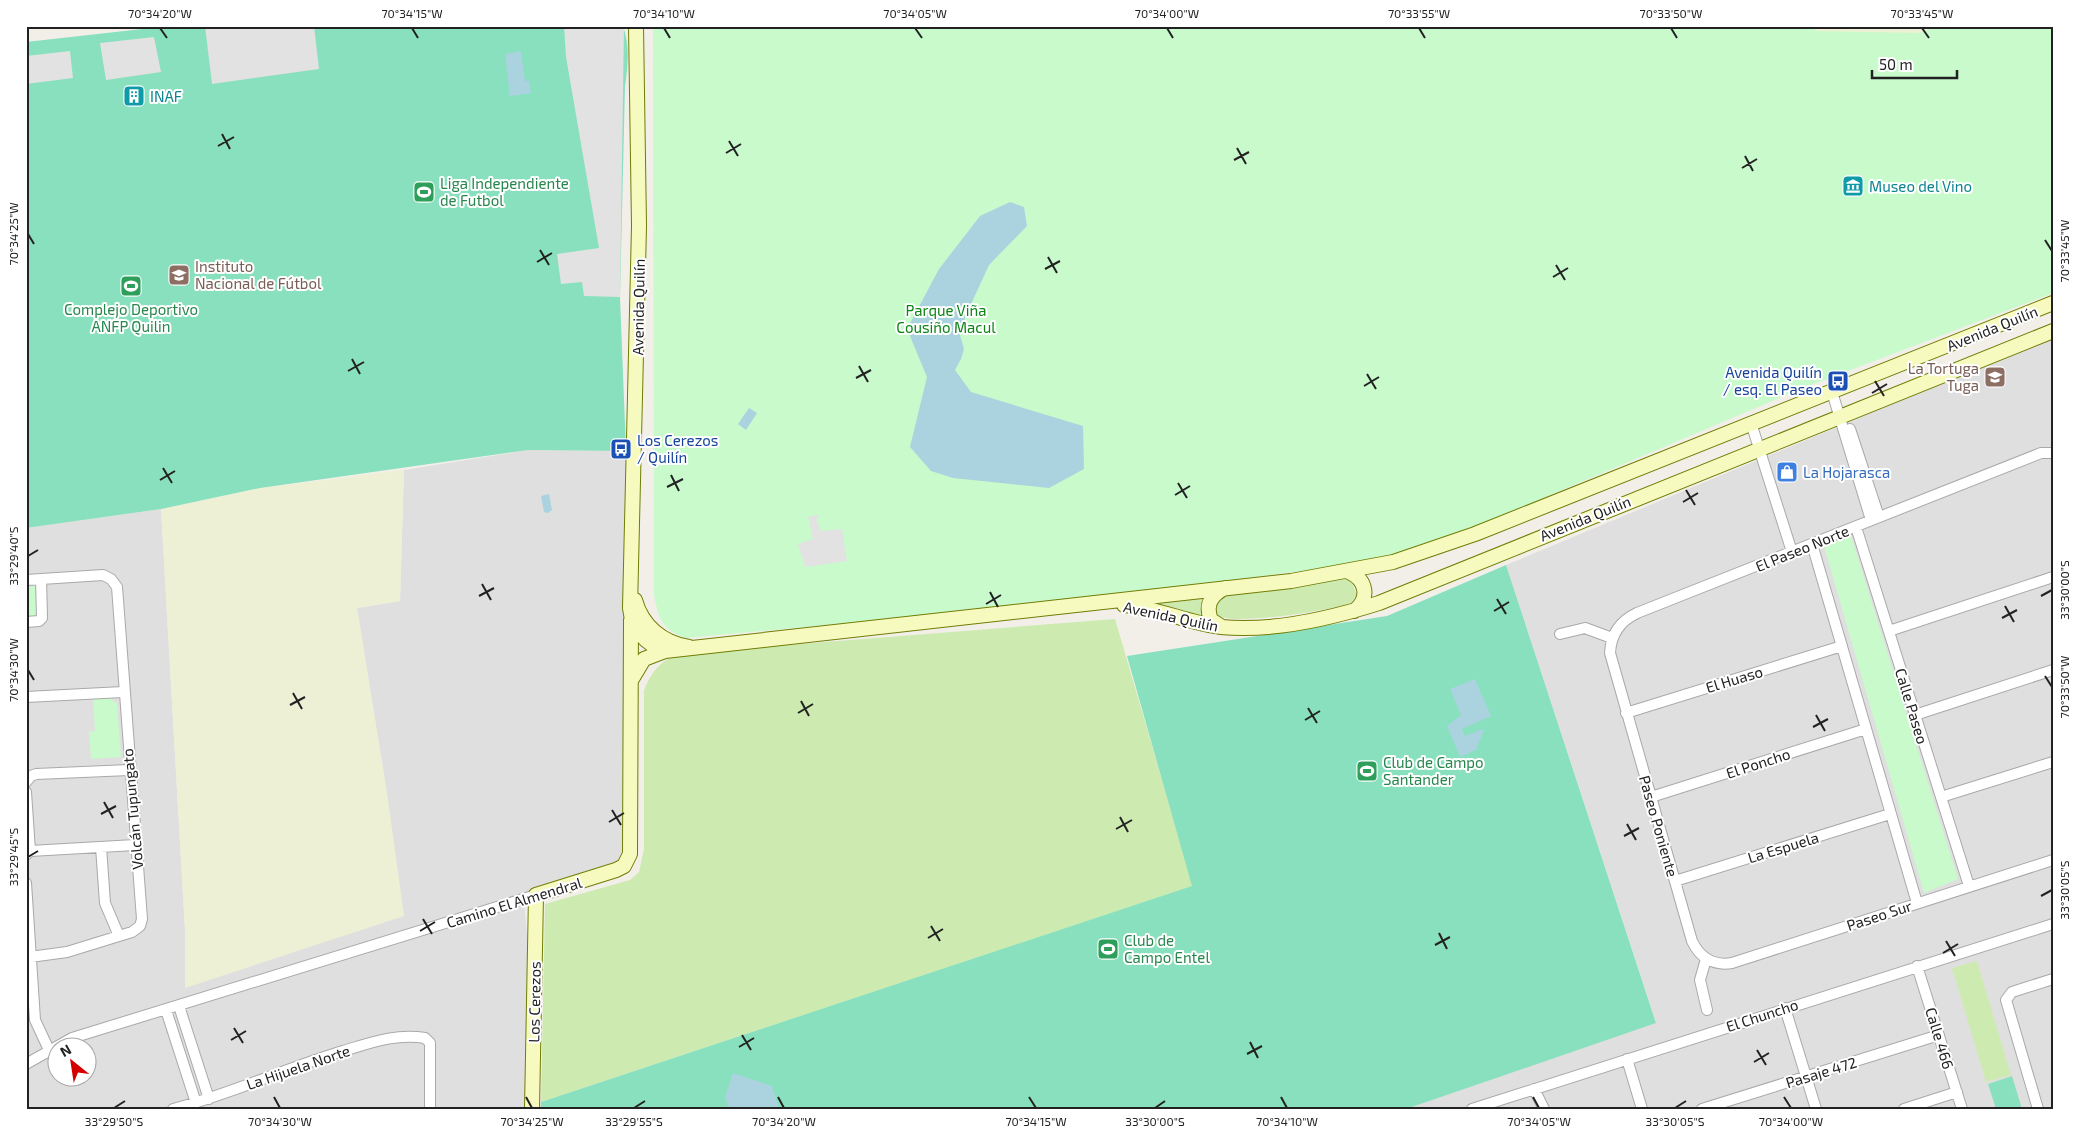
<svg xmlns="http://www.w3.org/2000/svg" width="2079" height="1135" font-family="'Exo 2',sans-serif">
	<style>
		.residential { fill: #e0dfdf; fill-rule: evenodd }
		.farmland { fill: #eef0d5 }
		.grass { fill: #cdebb0 }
		.park { fill: #c8facc }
		.pitch { fill: #88e0be }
		.parking { fill: #e2e2e2 }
		.water { fill: #aad3df }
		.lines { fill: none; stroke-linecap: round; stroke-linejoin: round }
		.street-casing { stroke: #a9a9a9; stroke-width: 12 }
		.secondary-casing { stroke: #707d05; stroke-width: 16 }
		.street { stroke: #fff; stroke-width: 10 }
		.secondary { stroke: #f7fabf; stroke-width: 14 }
		.ticks { fill: none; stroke: #222; stroke-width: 2 }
		.labels { text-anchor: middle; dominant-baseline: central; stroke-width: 4; stroke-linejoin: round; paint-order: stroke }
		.culture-label { font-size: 15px; fill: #0d838f; stroke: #fff; text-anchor: start }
		.leisure-label { font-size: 15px; fill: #27864d; stroke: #fff; text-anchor: start }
		.education-label { font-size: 15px; fill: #785e54; stroke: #fff; text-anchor: start }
		.street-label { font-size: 15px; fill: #222; stroke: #fff }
		.park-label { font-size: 15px; fill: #0c8416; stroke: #fff }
		.transit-label { font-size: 15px; fill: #164399; stroke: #fff; text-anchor: end }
		.shop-label { font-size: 15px; fill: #366cbe; stroke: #fff; text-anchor: start }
		.neatline { fill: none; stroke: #222; stroke-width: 2 }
		.ticks-label { font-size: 12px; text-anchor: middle; fill: #222 }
	</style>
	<rect width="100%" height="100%" fill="#f2efe9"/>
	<path class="residential" d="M 2053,337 L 2053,1109 L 1406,1109 L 1656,1022 L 1506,565 Z
		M 528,450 L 626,451 L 625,857 L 616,865 L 524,898 L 541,1109 L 26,1109 L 26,528 L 161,509 L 185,930 L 186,988 L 388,800 L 357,608 L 400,601 L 404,470 ZM 58,1048 L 88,1048 L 88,1078 L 58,1078 Z"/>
	<path class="farmland" d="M 1815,26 L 1938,26 L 1919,33 L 1854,33 L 1815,31 Z
		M 404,470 L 400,601 L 357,608 L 388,800 L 404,916 L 185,988 L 185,930 L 161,509 L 260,488 Z"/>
	<path class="grass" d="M 1343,577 L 1351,580 L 1357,595 L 1352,602 L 1342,606 C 1320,611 1229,627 1215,614 L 1214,605 L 1224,593 Z
		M 1205,598 L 1204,617 L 1159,603 Z
		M 1115,619 L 1193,886 L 541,1102 L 545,904 L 630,880 L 639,872 L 644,849 L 644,691 C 651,671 664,656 685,653 Z
		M 1977,961 L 2011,1075 L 1986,1082 L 1952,968 Z"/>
	<path class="park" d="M 653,26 L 1815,26 L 1815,31 L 1919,33 L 1938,26 L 2053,26 L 2053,293 L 1798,390 L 1501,516 L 1411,551 L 1367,562 L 1319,569 L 1094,597 L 883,620 L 686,638 C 662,630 659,619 654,596 Z
		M 1851,536 L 1958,879 L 1924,893 L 1824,546 Z
		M 37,586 L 39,617 L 26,619 L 26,587 Z
		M 110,698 L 117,704 L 121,757 L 91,759 L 89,732 L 95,731 L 93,699 Z"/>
	<path class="pitch" d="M 169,26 L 623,26 C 630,46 628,66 625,86 L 620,297 L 626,451 L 528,450 L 260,488 L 161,509 L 26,528 L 26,42 Z
		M 1506,565 L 1656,1023 L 1406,1109 L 541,1109 L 541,1102 L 1192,886 L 1127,656 L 1387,616 Z
		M 2012,1076 L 2022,1109 L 1996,1109 L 1988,1084 Z"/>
	<path class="parking" d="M 205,26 L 314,26 L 319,69 L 212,84 Z
		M 564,26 L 624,26 L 620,297 L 584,296 L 582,282 L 561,284 L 557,254 L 599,248 L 566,57 Z
		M 154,37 L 161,72 L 106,80 L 100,43 Z
		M 70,51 L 73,78 L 26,84 L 26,56 Z
		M 818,515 L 819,518 L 816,519 L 821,531 L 842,529 L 847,561 L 805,567 L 798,544 L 813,539 L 808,517 Z"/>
	<path class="water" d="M 521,51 L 525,81 L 529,81 L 531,93 L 510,96 L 505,54 Z
		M 1010,202 L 1024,207 L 1027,226 L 989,265 L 966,315 L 960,335 L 964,349 L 961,359 L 955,370 L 971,392 L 1083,426 L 1084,469 L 1049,488 L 953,478 L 931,471 L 910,447 L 927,377 L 907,329 L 939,269 L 980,216 Z
		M 749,408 L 757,413 L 746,430 L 738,424 Z
		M 549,494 L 552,510 L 548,513 L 544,512 L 541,496 Z
		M 1475,679 L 1491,716 L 1462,729 L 1465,736 L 1482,729 L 1484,730 L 1476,750 L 1460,757 L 1447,726 L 1461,715 L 1450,689 Z
		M 733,1073 L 772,1086 L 779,1109 L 729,1109 L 725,1097 Z"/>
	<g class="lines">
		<g class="street-casing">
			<path id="street" d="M 1832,392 L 1871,520
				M 1751,423 L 1792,552
				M 1850,429 L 1879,517
				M 2053,453 L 2041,453 L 1637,613 C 1620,621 1611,634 1610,653 L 1692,941 C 1700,958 1714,966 1732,963 L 2053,860
				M 1856,527 L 1969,886
				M 1812,544 L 1917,903
				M 26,580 L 103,575 L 111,579 L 117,587 L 142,919 L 140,926 L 132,932 L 67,952 L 30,957
				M 26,622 L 39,621 L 42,618 L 41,579
				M 1889,631 L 2053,577
				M 1560,634 L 1585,628 L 1612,638
				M 26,697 L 123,692
				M 1626,713 L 1842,646
				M 1915,715 L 2053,670
				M 26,782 L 31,776 L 36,774 L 129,770
				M 26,792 L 30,851
				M 1651,797 L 1866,729
				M 1941,797 L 2053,762
				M 101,847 L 105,903 L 119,936
				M 26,855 L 30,851 L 135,845
				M 1675,881 L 1890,814
				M 26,883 L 35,1020 L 49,1050
				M 1706,959 L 1700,980 L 1707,1010
				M 1917,966 L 1962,1109
				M 179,1006 L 209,1099
				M 1785,1008 L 1816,1109
				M 166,1010 L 196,1103
				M 1627,1059 L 1642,1109
				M 26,1064 L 72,1038 L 536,895
				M 1534,1089 L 1544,1109
				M 173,1109 C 231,1094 286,1068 343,1051 C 370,1043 396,1033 425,1038 L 430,1043 L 430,1109
				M 1472,1109 L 2053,924
				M 1702,1109 L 1939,1035
				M 1904,1109 L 1957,1092
				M 2038,1109 L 2006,1000 L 2012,992 L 2053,979"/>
		</g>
		<g class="secondary-casing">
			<path id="secondary" d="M 636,26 L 639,226 L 630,608 C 632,629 645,644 665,651
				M 1349,572 C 1367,580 1370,599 1354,611
				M 635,600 C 642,626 663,643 689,647
				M 1124,605 C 1158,608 1188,623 1221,627 C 1271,632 1332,618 1379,603 L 2053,331
				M 1222,627 L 1211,620 C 1205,605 1211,595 1225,588
				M 632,679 L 644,659 L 665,651 L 1291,581 L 1393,562 L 1475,534 L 2053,303
				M 532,1109 L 536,895 L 616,870 L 624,866 L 630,854 L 631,620"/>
		</g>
		<use href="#street" class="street"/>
		<use href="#secondary" class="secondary"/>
	</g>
	<path class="ticks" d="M 160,28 L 167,38M 412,28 L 418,38M 664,28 L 670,38M 915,28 L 922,38M 1167,28 L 1173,38M 1419,28 L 1425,38M 1671,28 L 1677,38M 1922,28 L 1929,38M 222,134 L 230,149M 729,141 L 738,156M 218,146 L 234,137M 1237,148 L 1246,164M 726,153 L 741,144M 1745,156 L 1753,171M 1234,160 L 1249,152M 1742,168 L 1757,159M 28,234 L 34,244M 2045,240 L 2052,251M 540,250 L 549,265M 1048,257 L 1057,273M 537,262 L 552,253M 1556,265 L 1565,280M 1045,269 L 1060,261M 1553,277 L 1568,268M 352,359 L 360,374M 859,366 L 868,382M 348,371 L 364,362M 1367,374 L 1376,389M 856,378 L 871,370M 1875,381 L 1884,396M 1364,386 L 1379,377M 1872,393 L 1887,384M 163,468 L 172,483M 671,475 L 679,491M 160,480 L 175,471M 1178,483 L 1187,498M 667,487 L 683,479M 1686,490 L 1695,505M 1175,495 L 1190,486M 1683,502 L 1698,493M 28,556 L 38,550M 482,584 L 491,600M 990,592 L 998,607M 479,596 L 494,588M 2041,596 L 2052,590M 1497,599 L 1506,614M 986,604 L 1001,595M 2005,606 L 2014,622M 1494,611 L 1509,602M 2002,618 L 2017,610M 28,670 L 34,680M 2045,676 L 2052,687M 293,693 L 302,709M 801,701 L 809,716M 290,705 L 305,697M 1308,708 L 1317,723M 798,713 L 813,704M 1816,715 L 1825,731M 1305,720 L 1320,711M 1813,727 L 1828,719M 104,802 L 113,818M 612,810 L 621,825M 101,814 L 116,806M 1120,817 L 1128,832M 609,822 L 624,813M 1627,824 L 1636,840M 1116,829 L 1132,820M 1624,836 L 1639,828M 28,857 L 38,851M 2041,896 L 2052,890M 423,919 L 432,934M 931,926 L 940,941M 420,931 L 435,922M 1439,933 L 1447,949M 928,938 L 943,929M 1946,941 L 1955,956M 1435,945 L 1450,937M 1943,953 L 1958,944M 234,1028 L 243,1043M 742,1035 L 751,1050M 231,1040 L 246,1031M 1250,1042 L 1258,1058M 739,1047 L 754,1038M 1757,1050 L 1766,1065M 1247,1054 L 1262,1046M 1754,1062 L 1769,1053M 274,1097 L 280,1108M 526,1097 L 532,1108M 778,1097 L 784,1108M 1029,1097 L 1036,1108M 1281,1097 L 1287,1108M 1533,1097 L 1539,1108M 1784,1097 L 1791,1108M 114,1108 L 125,1101M 634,1108 L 645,1101M 1155,1108 L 1165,1101M 1675,1108 L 1686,1101"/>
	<defs>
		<g id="building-square" transform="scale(1.125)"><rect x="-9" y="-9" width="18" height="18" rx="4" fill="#0f9aa8" stroke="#fff"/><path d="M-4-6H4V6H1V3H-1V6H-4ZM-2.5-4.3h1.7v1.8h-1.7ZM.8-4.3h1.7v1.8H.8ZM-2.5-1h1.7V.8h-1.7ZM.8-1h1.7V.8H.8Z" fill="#fff"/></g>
		<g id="museum-square" transform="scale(1.125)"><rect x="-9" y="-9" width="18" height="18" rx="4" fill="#0f9aa8" stroke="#fff"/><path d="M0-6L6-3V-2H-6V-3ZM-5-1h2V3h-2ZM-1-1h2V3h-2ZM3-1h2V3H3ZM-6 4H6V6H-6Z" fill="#fff"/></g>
		<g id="stadium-square" transform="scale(1.125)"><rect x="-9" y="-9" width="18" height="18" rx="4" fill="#2e9e5b" stroke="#fff"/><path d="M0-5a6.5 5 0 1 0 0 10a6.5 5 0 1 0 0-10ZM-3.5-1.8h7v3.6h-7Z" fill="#fff"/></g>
		<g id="university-square" transform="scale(1.125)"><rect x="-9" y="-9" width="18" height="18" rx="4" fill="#8d6e63" stroke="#fff"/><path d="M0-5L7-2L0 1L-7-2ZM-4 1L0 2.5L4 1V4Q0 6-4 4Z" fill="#fff"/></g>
		<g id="school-square" transform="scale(1.125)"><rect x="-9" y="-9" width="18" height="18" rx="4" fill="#8d6e63" stroke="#fff"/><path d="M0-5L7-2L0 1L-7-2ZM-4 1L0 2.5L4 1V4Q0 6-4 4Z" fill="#fff"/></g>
		<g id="bus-square" transform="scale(1.125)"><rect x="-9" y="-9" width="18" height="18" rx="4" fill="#1a4fb4" stroke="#fff"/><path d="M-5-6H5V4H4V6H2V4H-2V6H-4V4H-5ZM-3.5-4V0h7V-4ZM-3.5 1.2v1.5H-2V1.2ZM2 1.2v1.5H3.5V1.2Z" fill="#fff"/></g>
		<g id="shop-square" transform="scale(1.125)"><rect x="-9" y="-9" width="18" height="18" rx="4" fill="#3f7fe0" stroke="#fff"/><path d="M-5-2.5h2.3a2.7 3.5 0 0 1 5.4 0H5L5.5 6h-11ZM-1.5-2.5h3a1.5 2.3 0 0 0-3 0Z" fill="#fff"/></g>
	</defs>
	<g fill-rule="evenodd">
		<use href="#building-square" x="134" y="96"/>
		<use href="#museum-square" x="1853" y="186"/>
		<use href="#stadium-square" x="424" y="192"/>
		<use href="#university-square" x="179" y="275"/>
		<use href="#stadium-square" x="131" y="286"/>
		<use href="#school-square" x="1995" y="377"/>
		<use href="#bus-square" x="1838" y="381"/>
		<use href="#bus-square" x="621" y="449"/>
		<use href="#shop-square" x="1787" y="472"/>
		<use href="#stadium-square" x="1367" y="771"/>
		<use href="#stadium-square" x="1108" y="949"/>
	</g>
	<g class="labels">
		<g class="culture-label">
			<text x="150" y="96">INAF</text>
			<text x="1869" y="186">Museo del Vino</text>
		</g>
		<g class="leisure-label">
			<text x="440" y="183">Liga Independiente<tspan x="440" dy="17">de Futbol</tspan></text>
			<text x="131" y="309" text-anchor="middle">Complejo Deportivo<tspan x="131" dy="17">ANFP Quilin</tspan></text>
			<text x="1383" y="762">Club de Campo<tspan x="1383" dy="17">Santander</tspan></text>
			<text x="1124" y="940">Club de<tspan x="1124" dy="17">Campo Entel</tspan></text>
		</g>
		<g class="education-label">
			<text x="195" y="266">Instituto<tspan x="195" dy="17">Nacional de Fútbol</tspan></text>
			<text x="1979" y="368" text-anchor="end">La Tortuga<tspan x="1979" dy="17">Tuga</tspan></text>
		</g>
		<g class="street-label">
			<text transform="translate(638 307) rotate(-89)">Avenida Quilín</text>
			<text transform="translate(1992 328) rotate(-22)">Avenida Quilín</text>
			<text transform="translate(1585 518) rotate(-22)">Avenida Quilín</text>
			<text transform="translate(1802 548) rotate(-22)">El Paseo Norte</text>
			<text transform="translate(1171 616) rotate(12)">Avenida Quilín</text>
			<text transform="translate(1734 679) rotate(-17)">El Huaso</text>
			<text transform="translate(1912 706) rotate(73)">Calle Paseo</text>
			<text transform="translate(1758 763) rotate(-18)">El Poncho</text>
			<text transform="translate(132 809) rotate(-95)">Volcán Tupungato</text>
			<text transform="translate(1659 826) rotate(74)">Paseo Poniente</text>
			<text transform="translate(1783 847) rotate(-17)">La Espuela</text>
			<text transform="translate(514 902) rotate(-17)">Camino El Almendral</text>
			<text transform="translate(1879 915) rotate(-18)">Paseo Sur</text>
			<text transform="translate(534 1002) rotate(-89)">Los Cerezos</text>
			<text transform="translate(1762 1015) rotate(-18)">El Chuncho</text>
			<text transform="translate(1940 1038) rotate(73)">Calle 466</text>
			<text transform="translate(298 1067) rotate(-19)">La Hijuela Norte</text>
			<text transform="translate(1821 1072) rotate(-17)">Pasaje 472</text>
		</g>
		<g class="park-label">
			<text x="946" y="310">Parque Viña<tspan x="946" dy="17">Cousiño Macul</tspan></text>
		</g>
		<g class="transit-label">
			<text x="1822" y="372">Avenida Quilín<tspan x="1822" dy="17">/ esq. El Paseo</tspan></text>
			<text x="637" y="440" text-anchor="start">Los Cerezos<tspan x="637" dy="17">/ Quilín</tspan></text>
		</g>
		<g class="shop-label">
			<text x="1803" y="472">La Hojarasca</text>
		</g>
	</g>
	<rect width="2079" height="1135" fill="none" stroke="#ffffff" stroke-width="55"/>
	<g transform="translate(72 1062) rotate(330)"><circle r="24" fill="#ffffff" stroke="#a7a7a7"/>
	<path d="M0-4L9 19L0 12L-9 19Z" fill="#d40000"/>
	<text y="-8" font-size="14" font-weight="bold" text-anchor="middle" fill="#222222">N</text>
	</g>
	<path d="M1872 70v8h85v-8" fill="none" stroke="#222222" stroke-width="2.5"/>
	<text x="1879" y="70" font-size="15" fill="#222222" stroke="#ffffff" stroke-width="4" paint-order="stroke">50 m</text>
	<rect x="28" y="28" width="2024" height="1080" class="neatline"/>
	<g class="ticks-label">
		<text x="160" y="18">70°34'20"W</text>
		<text x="412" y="18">70°34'15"W</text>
		<text x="664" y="18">70°34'10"W</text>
		<text x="915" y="18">70°34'05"W</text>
		<text x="1167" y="18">70°34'00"W</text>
		<text x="1419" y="18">70°33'55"W</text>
		<text x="1671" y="18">70°33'50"W</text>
		<text x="1922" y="18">70°33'45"W</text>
		<text transform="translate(14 234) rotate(-90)" y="4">70°34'25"W</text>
		<text transform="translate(2065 251) rotate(-90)" y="4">70°33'45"W</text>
		<text transform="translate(14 556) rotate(-90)" y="4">33°29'40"S</text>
		<text transform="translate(2065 590) rotate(-90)" y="4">33°30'00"S</text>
		<text transform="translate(14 670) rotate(-90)" y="4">70°34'30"W</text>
		<text transform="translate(2065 687) rotate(-90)" y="4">70°33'50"W</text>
		<text transform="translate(14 857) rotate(-90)" y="4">33°29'45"S</text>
		<text transform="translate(2065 890) rotate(-90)" y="4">33°30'05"S</text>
		<text x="114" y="1126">33°29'50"S</text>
		<text x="280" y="1126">70°34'30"W</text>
		<text x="532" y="1126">70°34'25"W</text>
		<text x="634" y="1126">33°29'55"S</text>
		<text x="784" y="1126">70°34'20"W</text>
		<text x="1036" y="1126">70°34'15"W</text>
		<text x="1155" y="1126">33°30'00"S</text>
		<text x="1287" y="1126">70°34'10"W</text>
		<text x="1539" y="1126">70°34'05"W</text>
		<text x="1675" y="1126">33°30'05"S</text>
		<text x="1791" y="1126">70°34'00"W</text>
	</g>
</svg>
